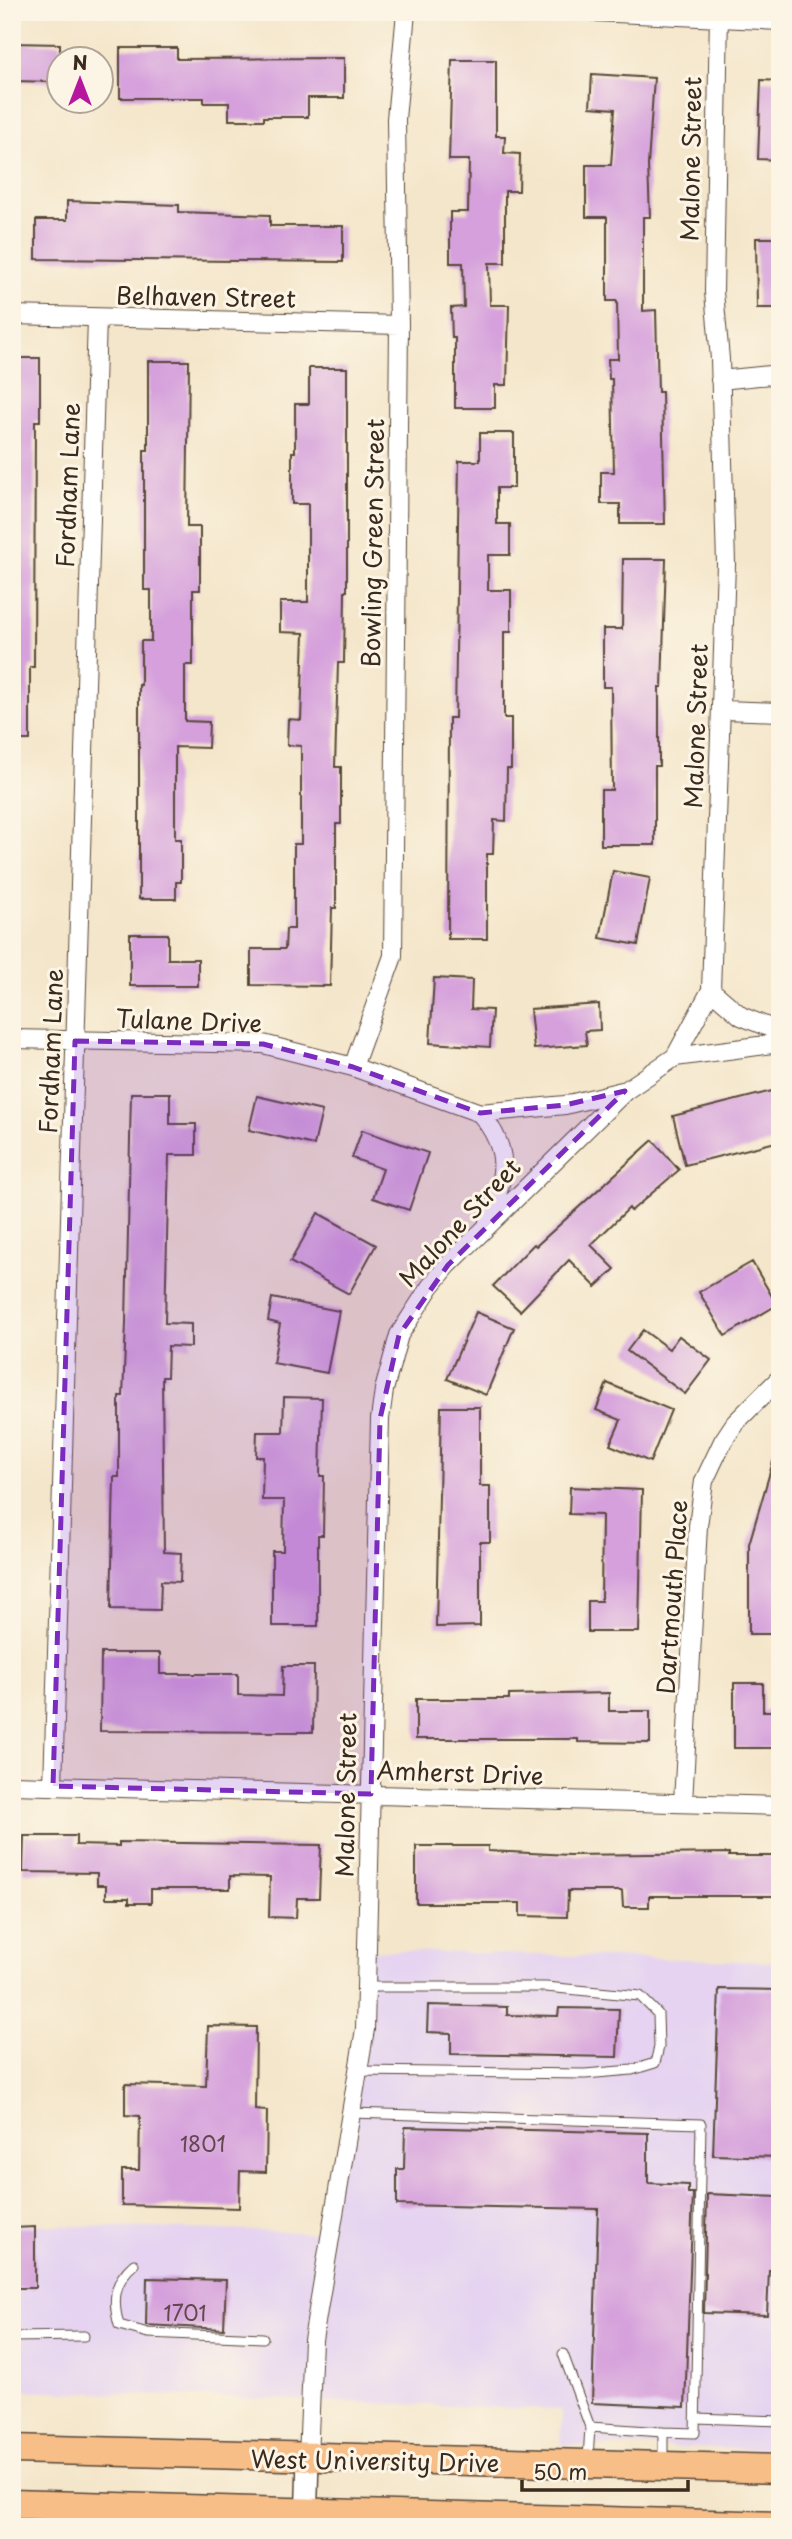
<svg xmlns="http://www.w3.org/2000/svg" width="792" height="2539" font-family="'Playpen Sans',sans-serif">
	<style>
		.built { fill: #e5d3f1 }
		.building { fill: #d5a0dc }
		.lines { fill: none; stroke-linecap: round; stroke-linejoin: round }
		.service-casing { stroke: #574638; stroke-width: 11 }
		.minor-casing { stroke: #574638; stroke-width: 20 }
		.tertiary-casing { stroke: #574638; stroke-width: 24 }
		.primary-casing { stroke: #574638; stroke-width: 31 }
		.service { stroke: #fff; stroke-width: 9 }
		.minor { stroke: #fff; stroke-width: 18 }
		.tertiary { stroke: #fff; stroke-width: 21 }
		.primary { stroke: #f7be88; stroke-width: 28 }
		.marked { fill: #7b2cbf; fill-opacity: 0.2; stroke: #7b2cbf; stroke-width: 5; stroke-dasharray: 14 9; stroke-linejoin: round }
		.labels { text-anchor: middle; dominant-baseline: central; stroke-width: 6; stroke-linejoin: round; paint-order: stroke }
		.number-label { font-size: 21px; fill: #62484e }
		.street-label { font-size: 24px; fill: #3b2a1e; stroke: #fcf5e5 }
	</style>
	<rect width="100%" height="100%" fill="#fcf5e5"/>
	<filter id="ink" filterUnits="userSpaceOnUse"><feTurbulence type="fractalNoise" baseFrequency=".0143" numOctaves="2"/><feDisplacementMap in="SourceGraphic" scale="14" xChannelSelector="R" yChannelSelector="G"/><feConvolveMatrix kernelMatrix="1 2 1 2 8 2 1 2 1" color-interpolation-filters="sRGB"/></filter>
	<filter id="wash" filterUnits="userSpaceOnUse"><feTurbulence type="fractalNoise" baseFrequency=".00686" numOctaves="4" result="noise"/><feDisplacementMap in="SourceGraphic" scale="28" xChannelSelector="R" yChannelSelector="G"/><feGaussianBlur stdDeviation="1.57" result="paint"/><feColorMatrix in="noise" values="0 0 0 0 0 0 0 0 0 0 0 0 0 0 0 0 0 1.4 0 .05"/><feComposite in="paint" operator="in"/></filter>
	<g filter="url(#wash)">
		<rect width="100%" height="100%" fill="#f4e6ca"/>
		<path class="built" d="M 367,1950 L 780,1962 L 780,2450 L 561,2445 L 561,2410 L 12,2390 L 12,2224 L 330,2233 Z"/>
		<g id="blocks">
			<path class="building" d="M 12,43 L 60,44 L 60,82 L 12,81 Z
				M 120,48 L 177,48 L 177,59 L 344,58 L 344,98 L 308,98 L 308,117 L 264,117 L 264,120 L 229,120 L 229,103 L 204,103 L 204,98 L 120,98 Z
				M 452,60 L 496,60 L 496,136 L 505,136 L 504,153 L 520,154 L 519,191 L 505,191 L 505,263 L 489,263 L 490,305 L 509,305 L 507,385 L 495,385 L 495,408 L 455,408 L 455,338 L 452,338 L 451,308 L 464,307 L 463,263 L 450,263 L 450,212 L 468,212 L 469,160 L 449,160 Z
				M 592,74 L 654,78 L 648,165 L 650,217 L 643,217 L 643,311 L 656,310 L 658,392 L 662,392 L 665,524 L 620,524 L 620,504 L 601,504 L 601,472 L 614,472 L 612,379 L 609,379 L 608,359 L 618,359 L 617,301 L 607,301 L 607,217 L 586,217 L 586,165 L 611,165 L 615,109 L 590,107 Z
				M 761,80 L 780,81 L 780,160 L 758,159 Z
				M 67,201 L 179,205 L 179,212 L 270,215 L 270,226 L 343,226 L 343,262 L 36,259 L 36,220 L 67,220 Z
				M 756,238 L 780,238 L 780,308 L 757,308 Z
				M 12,358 L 40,358 L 40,421 L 35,421 L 34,667 L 30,667 L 30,740 L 12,740 Z
				M 148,361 L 189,361 L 187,527 L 200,527 L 200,590 L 193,590 L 193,665 L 185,665 L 185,721 L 209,722 L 208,748 L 175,747 L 175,839 L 181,839 L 181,882 L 176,882 L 176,899 L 139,899 L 139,685 L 141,685 L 141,641 L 151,641 L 151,590 L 144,590 L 144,450 L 148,450 Z
				M 309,368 L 347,368 L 347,591 L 345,591 L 344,663 L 338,663 L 335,767 L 341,767 L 341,824 L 336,824 L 336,908 L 332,908 L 330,986 L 251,985 L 251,949 L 285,949 L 286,929 L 294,929 L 294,844 L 301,844 L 301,746 L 287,745 L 288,719 L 301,720 L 304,633 L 280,632 L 280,602 L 308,602 L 308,504 L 292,504 L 292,452 L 295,452 L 295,404 L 309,404 Z
				M 480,433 L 514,433 L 514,488 L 497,488 L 497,524 L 510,524 L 510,555 L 488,555 L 488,590 L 511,590 L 511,632 L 504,632 L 504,718 L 511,718 L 511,769 L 507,769 L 506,821 L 494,820 L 493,854 L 487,854 L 487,939 L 448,939 L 449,718 L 455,718 L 459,461 L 480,461 Z
				M 623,559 L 666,559 L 662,687 L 659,687 L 659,766 L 655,766 L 655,845 L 601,845 L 601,790 L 612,790 L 611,687 L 603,687 L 603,629 L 622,629 Z
				M 613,871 L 650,878 L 638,945 L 600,938 Z
				M 130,934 L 168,934 L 168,959 L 198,959 L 198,986 L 130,986 Z
				M 434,978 L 472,980 L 471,1009 L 492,1010 L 490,1047 L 430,1043 Z
				M 599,1004 L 600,1030 L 585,1031 L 587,1045 L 534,1049 L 530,1009 Z
				M 780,1089 L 780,1141 L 685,1165 L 673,1116 Z
				M 131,1093 L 170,1093 L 170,1124 L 196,1124 L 196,1155 L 169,1155 L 165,1323 L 191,1324 L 191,1347 L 168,1346 L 167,1377 L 162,1377 L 164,1552 L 181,1553 L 180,1582 L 161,1581 L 160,1610 L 111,1609 L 114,1477 L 119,1477 L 119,1396 L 123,1396 L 126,1323 Z
				M 257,1096 L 322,1111 L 314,1145 L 249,1130 Z
				M 362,1130 L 428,1153 L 409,1210 L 373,1198 L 383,1169 L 352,1158 Z
				M 653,1140 L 679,1170 L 631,1211 L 629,1208 L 591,1245 L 615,1269 L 596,1287 L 569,1260 L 520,1311 L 493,1286 L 534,1244 L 536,1246 Z
				M 318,1213 L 376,1245 L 349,1294 L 290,1262 Z
				M 752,1262 L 777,1305 L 725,1336 L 699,1292 Z
				M 272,1298 L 339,1311 L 327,1373 L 273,1363 L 280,1324 L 268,1321 Z
				M 476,1312 L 514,1328 L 486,1395 L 447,1379 Z
				M 643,1330 L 669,1349 L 679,1336 L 711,1360 L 685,1394 L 627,1351 Z
				M 607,1383 L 671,1410 L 650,1462 L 610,1445 L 621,1420 L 596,1410 Z
				M 284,1397 L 322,1398 L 320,1476 L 324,1476 L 323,1535 L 318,1535 L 318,1626 L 272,1626 L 272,1551 L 283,1551 L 284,1500 L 262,1500 L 263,1457 L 256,1457 L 257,1432 L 283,1432 Z
				M 441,1407 L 480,1407 L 480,1486 L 490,1486 L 490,1542 L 480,1542 L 480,1626 L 436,1627 Z
				M 775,1455 L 780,1456 L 780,1634 L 749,1634 L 749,1544 Z
				M 570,1487 L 642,1490 L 639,1632 L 588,1632 L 588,1601 L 601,1601 L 602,1515 L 569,1514 Z
				M 101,1653 L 160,1653 L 160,1674 L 238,1674 L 238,1695 L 282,1696 L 283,1666 L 314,1666 L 313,1732 L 100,1731 Z
				M 734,1683 L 763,1683 L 763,1711 L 780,1711 L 780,1748 L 734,1748 Z
				M 609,1693 L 609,1711 L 650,1711 L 650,1743 L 578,1742 L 578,1739 L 416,1739 L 416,1699 L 509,1699 L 509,1695 Z
				M 24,1836 L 76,1836 L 76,1845 L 119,1846 L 119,1842 L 321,1845 L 319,1898 L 297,1898 L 296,1918 L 269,1917 L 270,1877 L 230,1876 L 230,1889 L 151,1889 L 151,1903 L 129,1903 L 129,1898 L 106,1898 L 106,1885 L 97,1885 L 97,1873 L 23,1872 Z
				M 416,1846 L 488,1846 L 488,1851 L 570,1855 L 729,1853 L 729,1856 L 780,1856 L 780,1896 L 649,1896 L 649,1907 L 623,1907 L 622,1891 L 568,1891 L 567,1917 L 520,1916 L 520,1903 L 416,1903 Z
				M 719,1989 L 780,1990 L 780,2157 L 713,2155 Z
				M 428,2005 L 507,2007 L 507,2015 L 558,2016 L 559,2008 L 619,2009 L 617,2057 L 451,2054 L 451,2033 L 427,2032 Z
				M 208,2026 L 256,2027 L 255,2110 L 267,2111 L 266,2172 L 240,2171 L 239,2208 L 122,2205 L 122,2170 L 139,2170 L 140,2116 L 125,2115 L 125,2084 L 206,2086 Z
				M 405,2127 L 648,2133 L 648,2183 L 688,2185 L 688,2193 L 693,2193 L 685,2407 L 592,2403 L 598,2209 L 397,2205 L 397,2169 L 404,2169 Z
				M 707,2194 L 780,2197 L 780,2270 L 769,2270 L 767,2315 L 704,2313 Z
				M 35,2227 L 35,2288 L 12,2288 L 12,2228 Z
				M 147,2278 L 226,2280 L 224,2329 L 146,2325 Z"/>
		</g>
	</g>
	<g filter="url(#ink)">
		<use href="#blocks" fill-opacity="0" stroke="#574638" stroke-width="2"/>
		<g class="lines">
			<g class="service-casing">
				<path id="service" d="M 358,2071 L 585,2074 L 632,2070 L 655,2063 L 659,2047 L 658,2014 L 640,1996 L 546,1987 L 366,1987
					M 351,2113 L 701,2124 L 695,2433 L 663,2432
					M 134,2264 C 114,2281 112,2300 119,2325 L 148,2333 L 263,2338
					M 12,2337 L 84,2336
					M 563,2354 L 590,2427 L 588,2459
					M 696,2418 L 780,2421
					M 590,2427 L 663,2432 L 663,2462
					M 152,2511 L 152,2527
					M 13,2527 L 14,2508"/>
			</g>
			<g class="minor-casing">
				<path id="minor" d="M 595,12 L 780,21
					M 12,315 L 399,325
					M 720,380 L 780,374
					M 723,710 L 780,712
					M 711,990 L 741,1016 L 780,1032
					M 12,1039 L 263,1044 L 353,1067 L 480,1113 L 565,1105 L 622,1091
					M 675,1057 L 780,1043
					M 353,1067 L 393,956 L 399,325 L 396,119 L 406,12
					M 480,1113 C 513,1153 504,1176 488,1222
					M 12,1785 L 780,1806
					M 53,1786 L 97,318
					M 683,1803 L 698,1526 L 704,1481 L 723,1441 L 735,1423 L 780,1378
					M 308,2458 L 313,2340 L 365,2029 L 380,1419 L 384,1390 L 399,1335 L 430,1287 L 448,1265 L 625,1091 L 675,1057 L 711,990 L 726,564 L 720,359 L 714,292 L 719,12"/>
			</g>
			<g class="tertiary-casing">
				<path id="tertiary" d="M 306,2527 L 308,2458"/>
			</g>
			<g class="primary-casing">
				<path id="primary" d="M 12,2449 L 780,2469
					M 12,2504 L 780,2526"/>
			</g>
			<use href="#service" class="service"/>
			<use href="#minor" class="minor"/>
			<use href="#tertiary" class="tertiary"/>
			<use href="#primary" class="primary"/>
		</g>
	</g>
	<path class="marked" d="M 75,1041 L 263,1044 L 353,1067 L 480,1113 L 565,1105 L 625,1091 L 448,1265 L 399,1335 L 380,1419 L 371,1794 L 53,1786 Z"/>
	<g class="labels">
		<g class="number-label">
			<text x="203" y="2143">1801</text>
			<text x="185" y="2312">1701</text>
		</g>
		<g class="street-label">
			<text transform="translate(690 159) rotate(-89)">Malone Street</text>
			<text transform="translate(206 296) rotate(1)">Belhaven Street</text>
			<text transform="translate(67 485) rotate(-88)">Fordham Lane</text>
			<text transform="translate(372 543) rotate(-89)">Bowling Green Street</text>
			<text transform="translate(695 726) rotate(-88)">Malone Street</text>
			<text transform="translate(189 1020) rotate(2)">Tulane Drive</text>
			<text transform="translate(50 1051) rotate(-88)">Fordham Lane</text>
			<text transform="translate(459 1222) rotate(-47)">Malone Street</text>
			<text transform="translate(671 1597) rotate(-86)">Dartmouth Place</text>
			<text transform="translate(460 1772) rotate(2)">Amherst Drive</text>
			<text transform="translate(345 1795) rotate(-89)">Malone Street</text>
			<text transform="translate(375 2460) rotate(1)">West University Drive</text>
		</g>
	</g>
	<rect width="792" height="2539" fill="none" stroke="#fcf5e5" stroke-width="42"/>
	<g transform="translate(80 80)"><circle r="33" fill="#fcf5e5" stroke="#afa495" stroke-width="2"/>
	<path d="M0-5L12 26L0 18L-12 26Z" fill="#b5179e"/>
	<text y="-10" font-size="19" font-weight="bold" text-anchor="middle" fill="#3b2a1e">N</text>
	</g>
	<path d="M522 2480v10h166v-10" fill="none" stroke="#3b2a1e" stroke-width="3.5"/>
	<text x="533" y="2480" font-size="21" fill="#3b2a1e" stroke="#fcf5e5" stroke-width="5" paint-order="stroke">50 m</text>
</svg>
